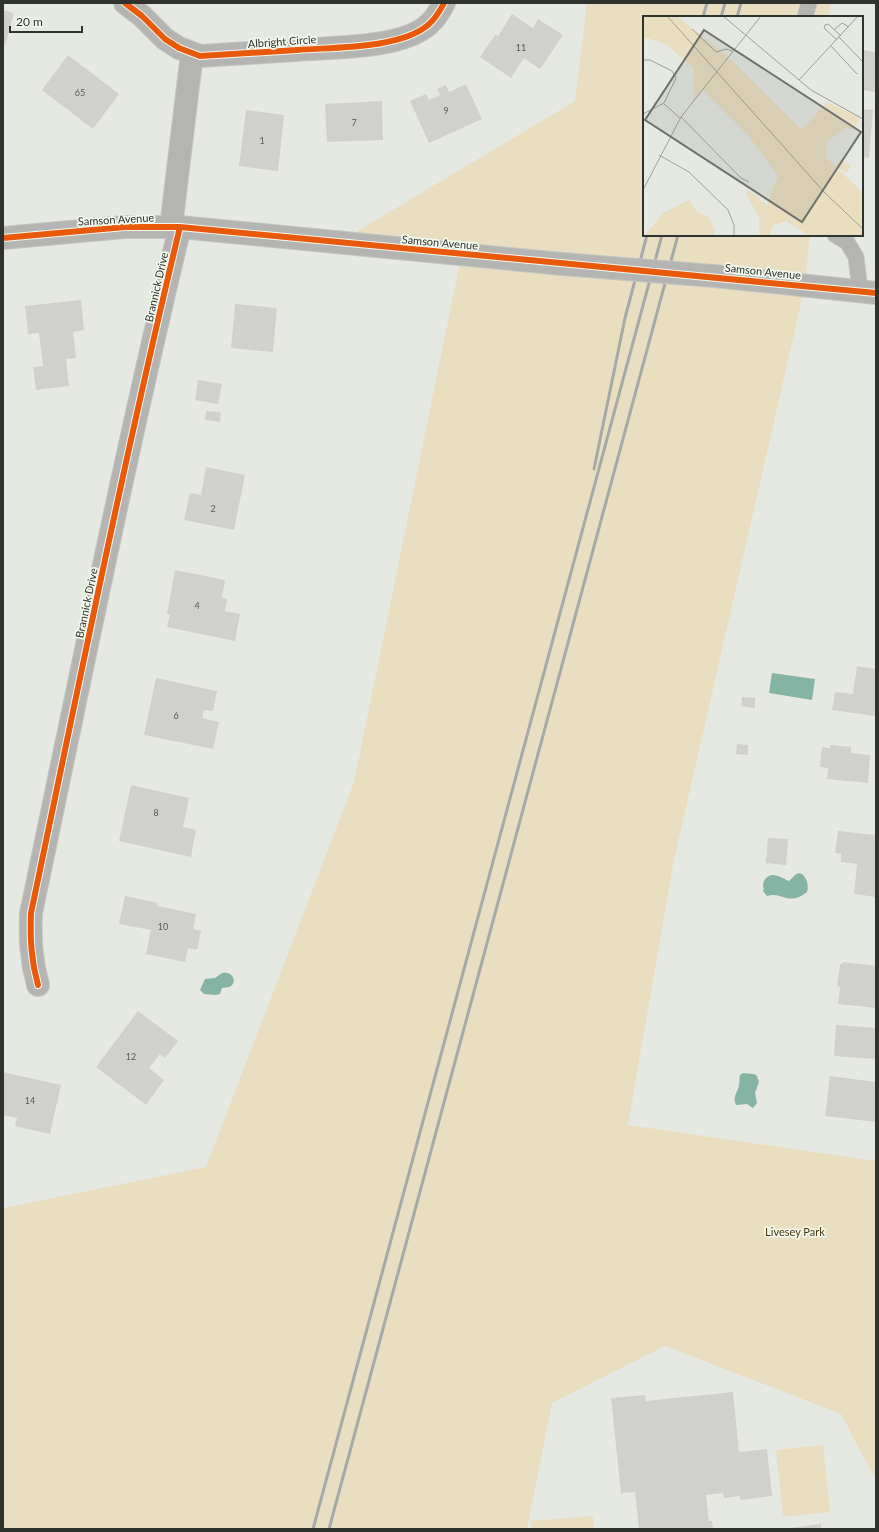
<svg xmlns="http://www.w3.org/2000/svg" width="879" height="1532" font-family="Lato,sans-serif">
	<style>
		.green { fill: #eadec0 }
		.water { fill: #86b4a4 }
		.building { fill: #d0d1cc }
		.lines { fill: none; stroke-linecap: round; stroke-linejoin: round }
		.lane-casing { stroke: #c5c7c2; stroke-width: 17 }
		.street-casing { stroke: #c5c7c2; stroke-width: 24 }
		.lane { stroke: #b4b5b3; stroke-width: 15 }
		.street { stroke: #b4b5b3; stroke-width: 22 }
		.rail { stroke: #a7a9a6; stroke-width: 3 }
		.street-bridge-casing { stroke: #c5c7c2; stroke-width: 24; stroke-linecap: butt }
		.street-bridge { stroke: #b4b5b3; stroke-width: 22 }
		.cycleway-casing { stroke: #f3f9ed; stroke-width: 8 }
		.cycleway { stroke: #e8590c; stroke-width: 6 }
		.labels { text-anchor: middle; dominant-baseline: central; stroke-width: 3.5; stroke-linejoin: round; paint-order: stroke }
		.number-label { font-size: 9px; fill: #585a56 }
		.street-label { font-size: 11px; fill: #2f322d; stroke: #f3f9ed }
		.park-label { font-size: 11px; fill: #49360e; stroke: #f3f9ed }
		.inset-road { fill: none; stroke: #9da09a; stroke-width: 1 }
		.view { fill: #6f726c; fill-opacity: 0.15; stroke: #6f726c; stroke-width: 2 }
		.inset-edge { fill: none; stroke: #2f322d; stroke-width: 2 }
	</style>
	<rect width="100%" height="100%" fill="#e6e9e2"/>
	<path class="green" d="M 587,3 L 831,3 L 829,17 L 644,17 L 644,235 L 810,235 L 805,286 L 674,860 L 628,1125 L 876,1161 L 876,1475 L 873,1475 L 841,1414 L 665,1346 L 552,1403 L 527,1529 L 3,1529 L 3,1208 L 206,1167 L 354,782 L 461,257 L 339,242 L 575,101 Z
		M 823,1445 L 830,1512 L 783,1517 L 776,1450 Z
		M 593,1516 L 594,1529 L 531,1529 L 531,1521 Z"/>
	<path class="water" d="M 772,673 L 815,679 L 812,700 L 769,693 Z
		M 799,873 L 802,874 C 807,878 809,886 807,892 C 804,894 800,897 796,898 C 785,901 779,892 767,896 L 763,891 L 764,889 C 761,883 766,875 773,875 C 778,875 784,879 789,881 L 796,874 Z
		M 222,973 C 228,972 233,974 234,981 C 232,988 228,987 222,988 L 220,994 L 215,995 L 204,994 L 200,990 L 205,979 L 215,978 Z
		M 743,1073 L 754,1074 L 757,1076 L 759,1082 L 755,1093 L 757,1103 L 753,1108 L 747,1104 L 736,1105 C 732,1097 738,1092 739,1085 C 740,1081 739,1079 740,1075 Z"/>
	<path class="building" d="M 3,10 L 14,13 L 5,45 L 3,44 Z
		M 512,14 L 533,28 L 538,19 L 563,35 L 540,69 L 524,58 L 511,78 L 480,57 L 495,35 L 498,36 Z
		M 862,50 L 876,52 L 876,92 L 862,90 Z
		M 68,55 L 119,94 L 93,129 L 42,90 Z
		M 466,84 L 482,119 L 429,143 L 410,101 L 426,94 L 429,100 L 440,95 L 437,89 L 446,85 L 449,92 Z
		M 382,101 L 383,140 L 327,142 L 325,104 Z
		M 862,109 L 873,110 L 869,158 L 862,157 Z
		M 246,110 L 284,115 L 278,171 L 239,166 Z
		M 81,300 L 84,330 L 73,332 L 76,358 L 66,359 L 69,386 L 36,390 L 33,367 L 43,366 L 39,333 L 28,334 L 25,306 Z
		M 235,304 L 277,308 L 273,352 L 231,348 Z
		M 198,380 L 222,384 L 218,404 L 195,400 Z
		M 206,411 L 221,412 L 220,422 L 205,420 Z
		M 206,467 L 245,475 L 234,530 L 184,520 L 190,493 L 201,495 Z
		M 175,570 L 225,580 L 222,598 L 227,599 L 225,611 L 240,614 L 235,641 L 167,627 L 170,615 L 167,614 Z
		M 857,666 L 876,669 L 876,716 L 832,710 L 835,692 L 853,694 Z
		M 156,678 L 217,691 L 213,711 L 204,710 L 202,718 L 219,722 L 213,749 L 144,735 Z
		M 742,697 L 755,698 L 755,708 L 741,706 Z
		M 737,744 L 748,745 L 748,755 L 736,754 Z
		M 830,745 L 851,747 L 851,753 L 870,755 L 868,783 L 827,779 L 828,768 L 820,767 L 822,747 L 830,748 Z
		M 131,785 L 189,798 L 183,827 L 196,830 L 191,857 L 119,841 Z
		M 838,831 L 876,835 L 876,897 L 854,894 L 857,864 L 841,862 L 841,854 L 835,853 Z
		M 768,838 L 788,839 L 786,865 L 766,863 Z
		M 125,896 L 158,903 L 157,906 L 196,914 L 193,929 L 201,931 L 197,950 L 188,948 L 185,962 L 146,954 L 151,930 L 119,924 Z
		M 843,962 L 876,966 L 876,1008 L 838,1004 L 840,987 L 837,986 L 840,964 L 843,964 Z
		M 138,1011 L 178,1041 L 165,1058 L 160,1054 L 149,1068 L 164,1080 L 146,1105 L 96,1067 Z
		M 836,1025 L 876,1028 L 876,1059 L 834,1056 Z
		M 3,1072 L 61,1085 L 50,1134 L 15,1126 L 17,1118 L 3,1115 Z
		M 830,1076 L 876,1082 L 876,1122 L 825,1116 Z
		M 733,1392 L 739,1452 L 767,1449 L 772,1496 L 740,1500 L 740,1496 L 724,1498 L 723,1493 L 706,1495 L 709,1521 L 712,1521 L 713,1529 L 639,1529 L 635,1492 L 621,1493 L 611,1398 L 645,1395 L 646,1401 Z
		M 821,1524 L 821,1529 L 789,1529 L 789,1528 Z"/>
	<g class="lines">
		<g class="lane-casing">
			<path id="lane" d="M 805,17 L 809,3
				M 835,235 L 847,242 L 856,257 L 860,291"/>
		</g>
		<g class="street-casing">
			<path id="street" d="M 125,3 L 142,16 L 165,39 L 179,48 L 200,56 C 232,54 265,52 297,50 C 333,47 400,49 428,25 C 435,19 440,11 444,3
				M 171,227 L 192,53
				M 3,238 L 125,227 L 180,227 L 562,264
				M 714,276 L 876,293
				M 38,985 C 31,960 30,939 31,913 C 79,684 125,455 180,227"/>
		</g>
		<use href="#lane" class="lane"/>
		<use href="#street" class="street"/>
		<path class="rail" d="M 703,17 L 707,3
			M 721,17 L 725,3
			M 737,17 L 741,3
			M 594,469 L 625,318 L 647,235
			M 313,1529 L 662,235
			M 329,1529 L 678,235"/>
		<g class="street-bridge-casing">
			<path id="street-bridge" d="M 562,264 L 714,276"/>
		</g>
		<use href="#street-bridge" class="street-bridge"/>
		<g class="cycleway-casing">
			<path id="cycleway" d="M 125,3 L 142,16 L 165,39 L 179,48 L 200,56 C 232,54 265,52 297,50 C 333,47 400,49 428,25 C 435,19 440,11 444,3
				M 3,238 L 125,227 L 180,227 L 876,293
				M 38,985 C 31,960 30,939 31,913 C 79,684 125,455 180,227"/>
		</g>
		<use href="#cycleway" class="cycleway"/>
	</g>
	<g class="labels">
		<g class="number-label">
			<text x="521" y="47">11</text>
			<text x="80" y="92">65</text>
			<text x="446" y="110">9</text>
			<text x="354" y="122">7</text>
			<text x="262" y="140">1</text>
			<text x="213" y="508">2</text>
			<text x="197" y="605">4</text>
			<text x="176" y="715">6</text>
			<text x="156" y="812">8</text>
			<text x="163" y="926">10</text>
			<text x="131" y="1056">12</text>
			<text x="30" y="1100">14</text>
		</g>
		<g class="street-label">
			<text transform="translate(282 41) rotate(-4)">Albright Circle</text>
			<text transform="translate(116 219) rotate(-3)">Samson Avenue</text>
			<text transform="translate(440 242) rotate(5)">Samson Avenue</text>
			<text transform="translate(763 271) rotate(6)">Samson Avenue</text>
			<text transform="translate(156 287) rotate(-77)">Brannick Drive</text>
			<text transform="translate(86 603) rotate(-78)">Brannick Drive</text>
		</g>
		<g class="park-label">
			<text x="795" y="1231">Livesey Park</text>
		</g>
	</g>
	<g transform="translate(643 16)">
		<rect width="220" height="220" fill="#e6e9e2"/>
		<path d="M 0,0 L 34,0 L 85,41 L 159,114 L 184,86 L 217,101 L 211,113 L 203,112 L 184,126 L 183,141 L 193,151 L 197,144 L 208,150 L 204,157 L 194,152 L 220,177 L 220,220 L 167,220 L 143,205 L 131,209 L 126,220 L 116,220 L 116,201 L 103,178 L 106,174 L 124,189 L 135,160 L 106,120 L 60,74 L 50,86 L 51,52 L 22,28 L 4,22 L 0,24 ZM 46,184 L 55,197 L 66,201 L 72,215 L 70,220 L 1,220 L 20,197 Z" fill="#eadec0"/>
		<path class="inset-road" d="M 24,0 L 182,177 L 220,213M 80,0 L 168,74 L 220,103M 49,13 L 73,36 L 83,33 L 89,35M 191,14 L 199,7 L 206,11M 196,21 L 220,46M 194,24 L 181,12 L 182,9 L 185,8 L 198,20M 188,30 L 214,58M 0,44 L 7,44 L 29,55 L 33,62 L 21,87 L 0,98M 156,64 L 215,0M 21,88 L 37,102M 38,101 L 98,162 L 106,166M 16,139 L 46,156 L 85,194 L 91,209 L 91,220M 0,174 L 38,101 L 118,0"/>
		<path class="view" d="M 61,14 L 218,116 L 159,206 L 2,104 Z"/>
		<rect width="220" height="220" class="inset-edge"/>
	</g>
	<rect width="879" height="1532" fill="none" stroke="#2f322d" stroke-width="8"/>
	<path d="M10 26v6h72v-6" fill="none" stroke="#2f322d" stroke-width="2"/>
	<text x="16" y="26" font-size="12" fill="#2f322d" stroke="#f3f9ed" stroke-width="3" paint-order="stroke">20 m</text>
</svg>
